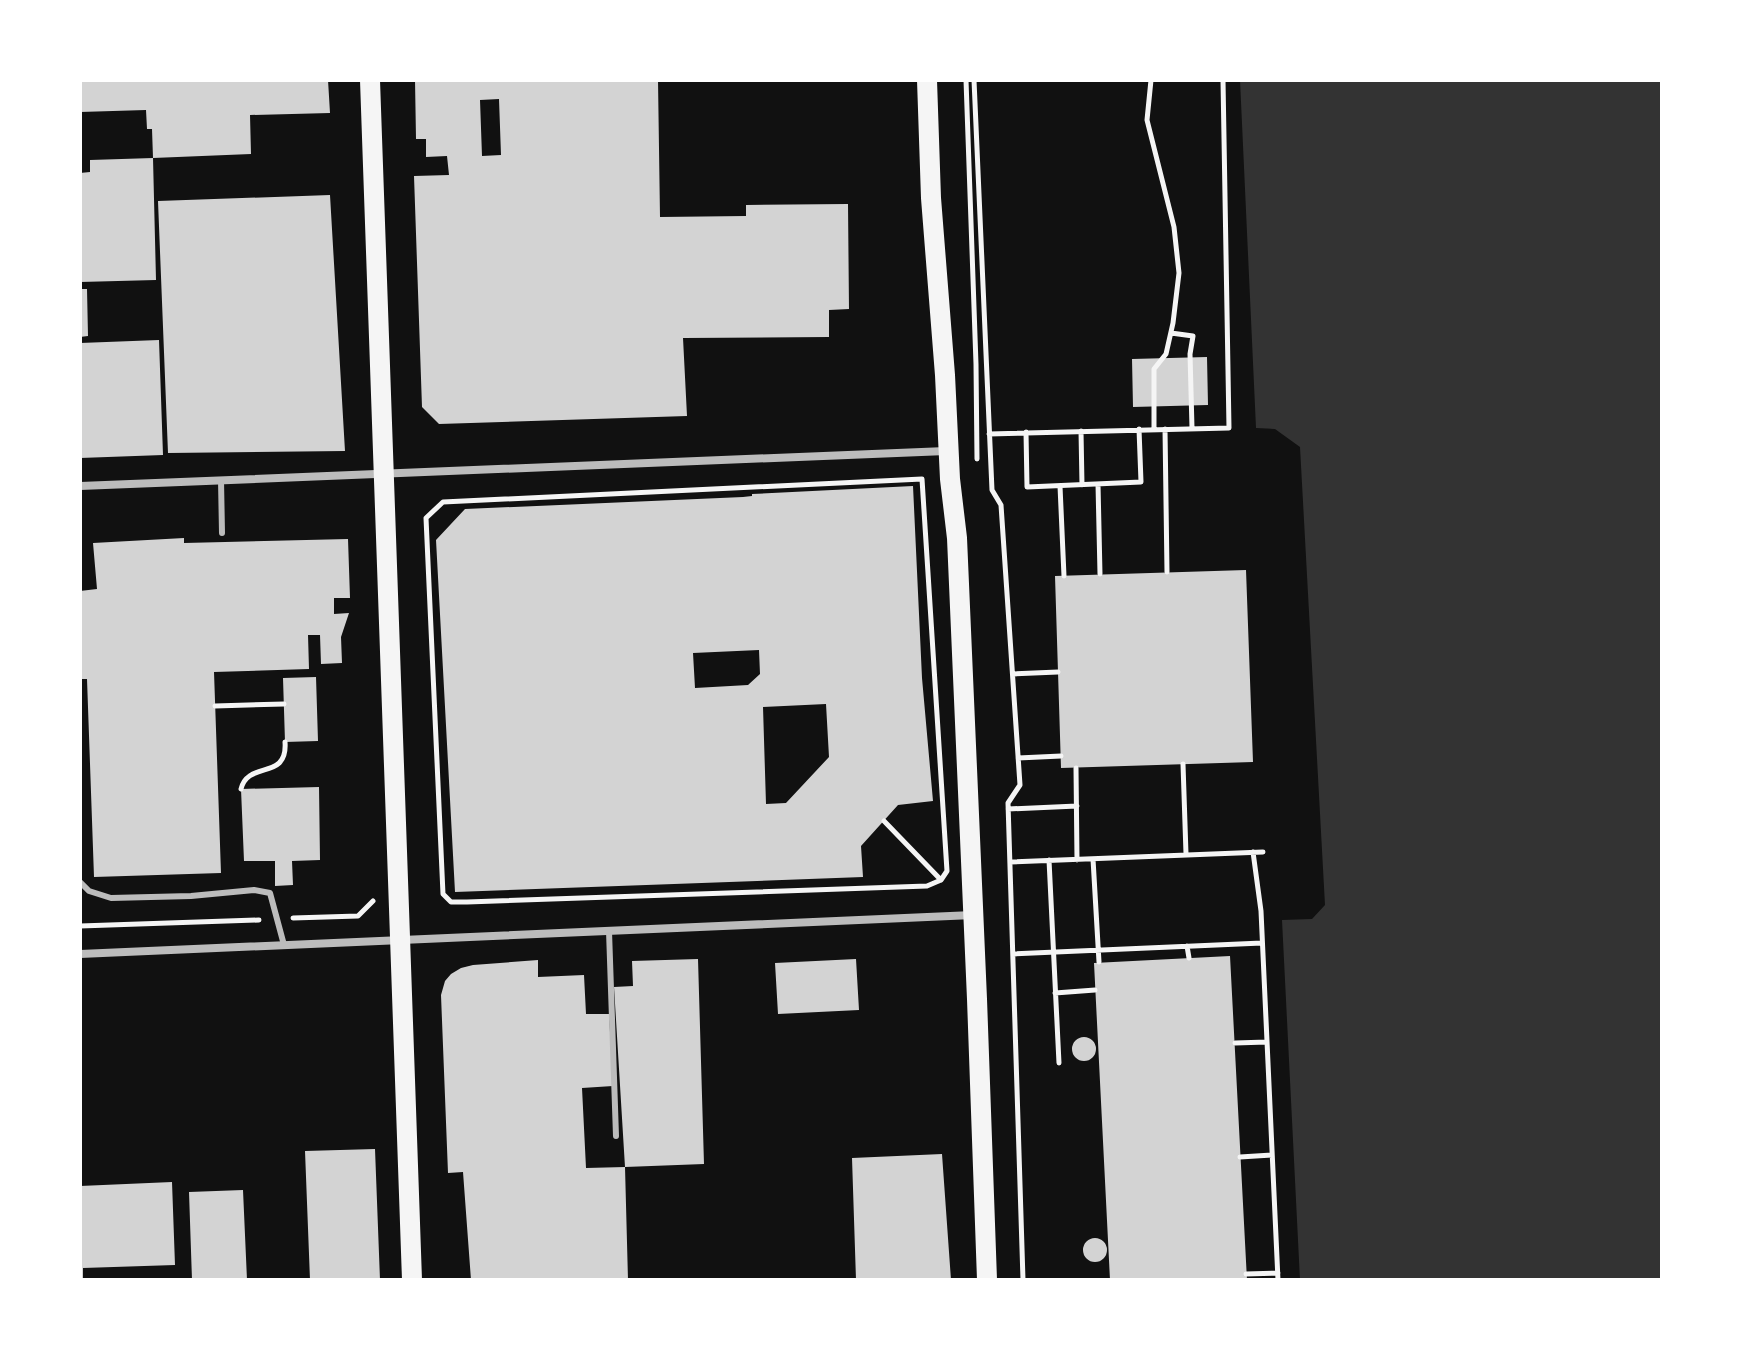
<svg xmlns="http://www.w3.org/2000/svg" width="1742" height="1360" font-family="'Fira Sans',sans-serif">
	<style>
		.water { fill: #333 }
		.building { fill: #d3d3d3; fill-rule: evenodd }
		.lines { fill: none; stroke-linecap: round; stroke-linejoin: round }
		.path { stroke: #f5f5f5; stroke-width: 5 }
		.service { stroke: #bcbcbc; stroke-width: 6 }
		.minor { stroke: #bcbcbc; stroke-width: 8 }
		.primary { stroke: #f5f5f5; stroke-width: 20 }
	</style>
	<rect width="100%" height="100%" fill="#111"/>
	<path class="water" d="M 1240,80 L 1662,80 L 1662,1280 L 1300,1280 L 1282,920 L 1312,919 L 1325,905 L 1300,447 L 1275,429 L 1256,428 Z"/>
	<path class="building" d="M 80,80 L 328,80 L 330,113 L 250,115 L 251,154 L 153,158 L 152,129 L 147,129 L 146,110 L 80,112 Z
		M 415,80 L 658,80 L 660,217 L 746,216 L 746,205 L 848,204 L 849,309 L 829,310 L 829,337 L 683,338 L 687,416 L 439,424 L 422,407 L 414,176 L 449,175 L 447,156 L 426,157 L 426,139 L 416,139 ZM 499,99 L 501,155 L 482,156 L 480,100 Z
		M 153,158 L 156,280 L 80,282 L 80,173 L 90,172 L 90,160 Z
		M 330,195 L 345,451 L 168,453 L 158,201 Z
		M 80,289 L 87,289 L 88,336 L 80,337 Z
		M 159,340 L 163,455 L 80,458 L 80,343 Z
		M 1207,357 L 1208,405 L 1133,407 L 1132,359 Z
		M 913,486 L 922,678 L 933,801 L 898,805 L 861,846 L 863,877 L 455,892 L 436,540 L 465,509 L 743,497 L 752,496 L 752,494 ZM 759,650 L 760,674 L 748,685 L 695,688 L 693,653 ZM 826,704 L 829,757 L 786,803 L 766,804 L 763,707 Z
		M 184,538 L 184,543 L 348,539 L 350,598 L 334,598 L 334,614 L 349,613 L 341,637 L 342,663 L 321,664 L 320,635 L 308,635 L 309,669 L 214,672 L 221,873 L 94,877 L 87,679 L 80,679 L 80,591 L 97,589 L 93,543 Z
		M 1246,570 L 1253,762 L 1061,768 L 1055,576 Z
		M 316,677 L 318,741 L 285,742 L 283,678 Z
		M 319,787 L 320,860 L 292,861 L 293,885 L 275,886 L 275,861 L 244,861 L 241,789 Z
		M 1230,956 L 1247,1280 L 1110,1280 L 1094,963 Z
		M 698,959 L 704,1164 L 625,1167 L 614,987 L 633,986 L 632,961 Z
		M 856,959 L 859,1010 L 778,1014 L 775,963 Z
		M 538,960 L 538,977 L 584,975 L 586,1014 L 609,1014 L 613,1086 L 582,1088 L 586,1168 L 625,1167 L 628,1280 L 471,1280 L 463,1172 L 448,1173 L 441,995 L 445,981 L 451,974 L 461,968 L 473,965 Z
		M1072 1049a12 12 0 1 1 24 0a12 12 0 1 1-24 0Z
		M 375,1149 L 380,1280 L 310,1280 L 305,1151 Z
		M 942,1154 L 951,1280 L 856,1280 L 852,1158 Z
		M 172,1182 L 175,1265 L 83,1268 L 83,1280 L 80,1280 L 80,1186 Z
		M 243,1190 L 247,1280 L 192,1280 L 189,1192 Z
		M1083 1250a12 12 0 1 1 24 0a12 12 0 1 1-24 0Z"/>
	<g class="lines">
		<path class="path" d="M 966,80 L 976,364 L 977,459
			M 974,80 L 992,490 L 1001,505 L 1020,785 L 1008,803 L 1023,1280
			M 1151,80 L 1147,120 L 1174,227 L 1179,273 L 1173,323 L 1166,354 L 1154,369 L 1154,429
			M 1171,333 L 1193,336 L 1190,354 L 1192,428
			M 1165,429 L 1167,572
			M 1081,431 L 1082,485
			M 1026,432 L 1027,487 L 1141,482 L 1139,429
			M 989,434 L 1229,428 L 1223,80
			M 922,479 L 947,871 L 941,880 L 927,886 L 467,902 L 451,902 L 443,894 L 426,518 L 443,502 Z
			M 1098,484 L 1100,574
			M 1060,486 L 1064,576
			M 1013,674 L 1058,672
			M 215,706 L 284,704
			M 1018,758 L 1061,756
			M 1183,764 L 1186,854
			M 1076,768 L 1077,860
			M 241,789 C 248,760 288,781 285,742
			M 1008,809 L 1077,806
			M 884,821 L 941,880
			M 1253,852 L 1261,911 L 1278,1280
			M 1093,859 L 1099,962
			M 1049,860 L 1059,1063
			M 1010,862 L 1263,852
			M 293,918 L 358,916 L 373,901
			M 80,926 L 259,920
			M 1187,946 L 1189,958
			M 1013,954 L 1262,943
			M 1055,993 L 1095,990
			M 1235,1043 L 1267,1042
			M 1240,1157 L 1272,1155
			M 1246,1274 L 1278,1273"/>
		<path class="service" d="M 221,480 L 222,533
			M 80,882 L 89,891 L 111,898 L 191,896 L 254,890 L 270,893 L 284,945
			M 609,931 L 616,1136"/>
		<path class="minor" d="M 80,486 L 946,451
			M 80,954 L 973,915"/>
		<path class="primary" d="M 370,80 L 412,1280
			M 927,80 L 931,198 L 945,375 L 950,479 L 957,538 L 977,999 L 987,1280"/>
	</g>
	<rect width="1742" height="1360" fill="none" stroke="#ffffff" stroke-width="164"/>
</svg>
